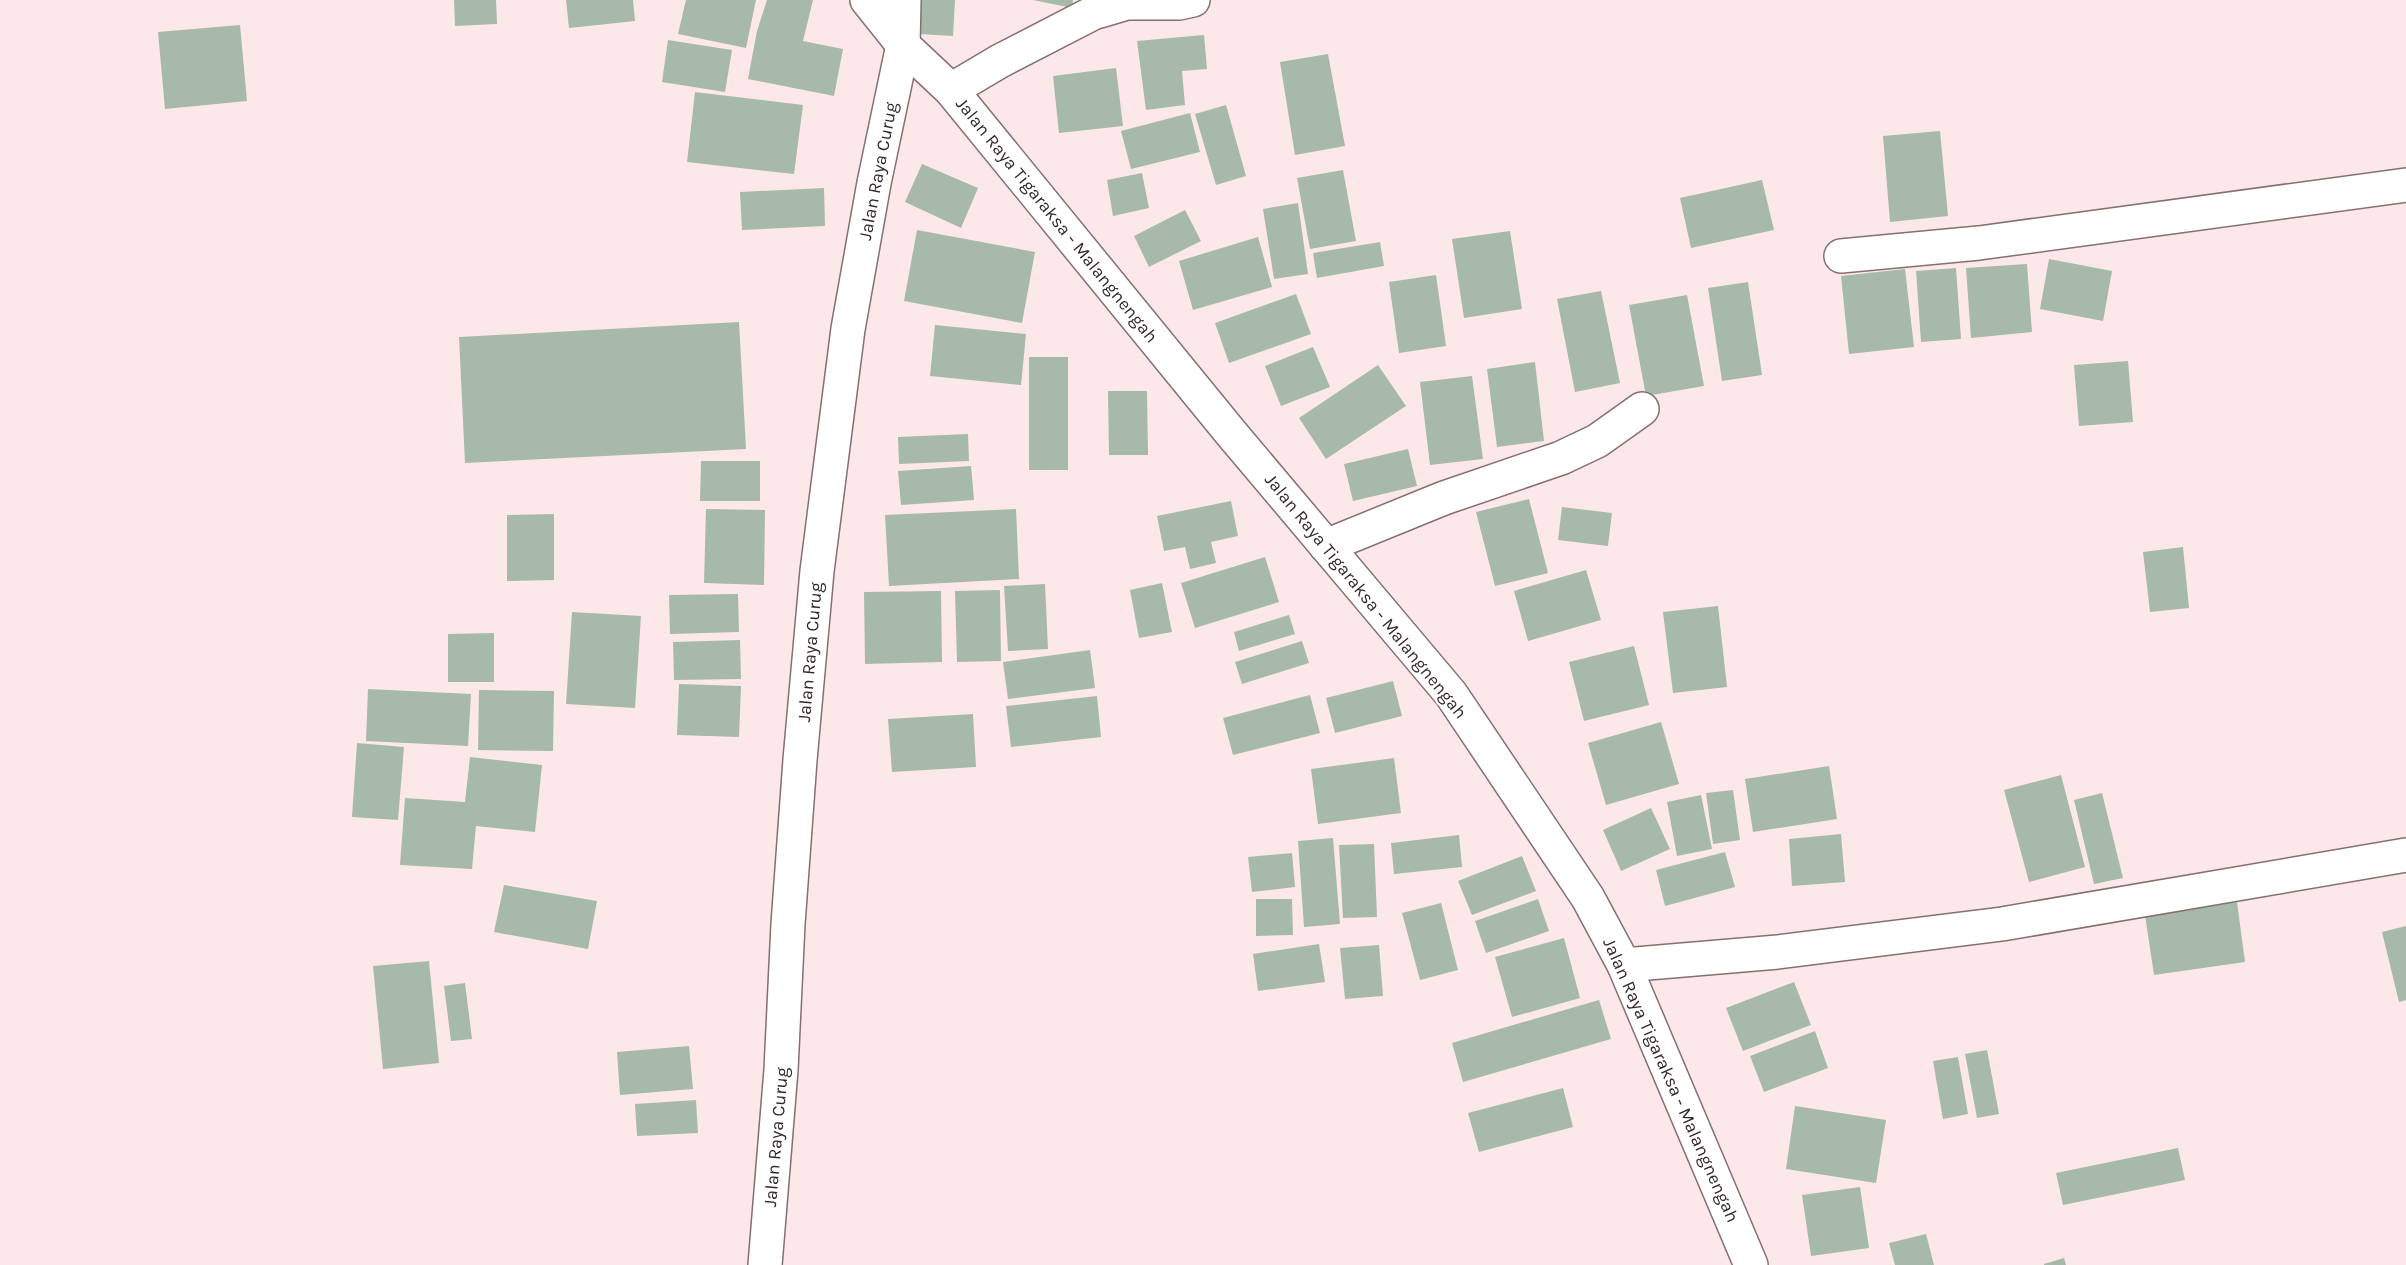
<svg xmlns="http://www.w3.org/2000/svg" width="2406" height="1265" font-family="Karla,sans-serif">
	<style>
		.building { fill: #a7b9aa }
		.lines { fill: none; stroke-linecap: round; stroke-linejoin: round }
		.street-casing { stroke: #856f70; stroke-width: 36 }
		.secondary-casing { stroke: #856f70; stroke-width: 36 }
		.primary-casing { stroke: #856f70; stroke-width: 36 }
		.street { stroke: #fff; stroke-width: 33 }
		.secondary { stroke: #fff; stroke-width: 33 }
		.primary { stroke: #fff; stroke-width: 33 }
		.labels { text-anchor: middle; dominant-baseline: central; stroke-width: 4.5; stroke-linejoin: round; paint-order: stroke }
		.street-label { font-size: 18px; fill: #322829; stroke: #fff }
	</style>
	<rect width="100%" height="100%" fill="#fce8e9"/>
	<path class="building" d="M 454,0 L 496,0 L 497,24 L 455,26 Z
		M 566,0 L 633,0 L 635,21 L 569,28 Z
		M 686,0 L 756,0 L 746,48 L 678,34 Z
		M 767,0 L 813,0 L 803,41 L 843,49 L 834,96 L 748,79 L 757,31 Z
		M 921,0 L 955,0 L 953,36 L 919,34 Z
		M 1033,0 L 1073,0 L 1072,8 Z
		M 240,25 L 247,101 L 165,109 L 158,32 Z
		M 1204,35 L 1207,69 L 1182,71 L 1185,105 L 1146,110 L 1137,41 Z
		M 668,40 L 732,50 L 725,92 L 662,82 Z
		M 1328,54 L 1345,146 L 1295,155 L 1280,62 Z
		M 1116,68 L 1123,126 L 1059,133 L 1053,76 Z
		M 695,92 L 803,105 L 794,174 L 687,162 Z
		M 1226,105 L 1246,176 L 1216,185 L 1195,114 Z
		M 1190,113 L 1200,152 L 1131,169 L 1121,131 Z
		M 1940,131 L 1948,216 L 1890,222 L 1883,136 Z
		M 922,164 L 978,188 L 961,228 L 905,202 Z
		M 1343,170 L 1356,241 L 1310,249 L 1297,178 Z
		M 1142,173 L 1149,208 L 1113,216 L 1107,180 Z
		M 1762,180 L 1774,230 L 1691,248 L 1680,198 Z
		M 824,188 L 825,226 L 742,230 L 740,192 Z
		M 1298,203 L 1308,274 L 1274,279 L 1263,209 Z
		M 1185,210 L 1201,241 L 1149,267 L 1134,236 Z
		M 917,230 L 1035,252 L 1022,323 L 904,301 Z
		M 1510,231 L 1522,309 L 1464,318 L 1452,239 Z
		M 1258,237 L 1272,287 L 1193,310 L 1179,261 Z
		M 1380,242 L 1384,266 L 1317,278 L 1313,253 Z
		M 2049,259 L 2112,271 L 2103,321 L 2040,309 Z
		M 2027,264 L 2032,332 L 1971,338 L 1966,268 Z
		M 1956,268 L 1961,339 L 1921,342 L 1916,271 Z
		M 1905,269 L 1914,347 L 1849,354 L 1841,276 Z
		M 1436,275 L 1446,346 L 1399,353 L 1389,282 Z
		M 1748,282 L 1762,375 L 1722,381 L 1708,288 Z
		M 1601,291 L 1620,383 L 1575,392 L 1557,299 Z
		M 1296,294 L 1311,334 L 1229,363 L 1215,323 Z
		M 1687,295 L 1704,386 L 1646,396 L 1629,305 Z
		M 739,322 L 746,449 L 465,463 L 459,337 Z
		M 935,325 L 1026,334 L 1021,385 L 930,376 Z
		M 1313,347 L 1330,387 L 1281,406 L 1265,366 Z
		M 1029,357 L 1068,357 L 1068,470 L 1029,470 Z
		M 2128,361 L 2133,422 L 2079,426 L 2074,365 Z
		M 1535,362 L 1544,441 L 1497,447 L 1487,369 Z
		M 1378,365 L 1406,406 L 1326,459 L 1299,418 Z
		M 1472,376 L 1483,459 L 1430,465 L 1420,382 Z
		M 1108,391 L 1147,391 L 1148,455 L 1109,455 Z
		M 968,434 L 969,461 L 899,464 L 898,437 Z
		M 1408,449 L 1417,486 L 1353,501 L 1344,464 Z
		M 701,461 L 760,461 L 760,501 L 700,501 Z
		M 971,466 L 974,500 L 901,505 L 898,471 Z
		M 1529,499 L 1548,573 L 1495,586 L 1476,512 Z
		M 1231,501 L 1238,536 L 1211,542 L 1216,563 L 1190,569 L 1185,547 L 1164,551 L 1157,516 Z
		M 1562,507 L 1612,513 L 1608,546 L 1558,540 Z
		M 706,509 L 765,510 L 764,585 L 704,583 Z
		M 1016,509 L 1019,579 L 889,586 L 885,515 Z
		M 554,514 L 554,580 L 507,581 L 507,515 Z
		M 2183,547 L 2189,608 L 2150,612 L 2143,552 Z
		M 1265,557 L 1279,602 L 1195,628 L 1181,583 Z
		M 1586,570 L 1601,620 L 1528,641 L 1514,591 Z
		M 1162,583 L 1172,632 L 1139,638 L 1130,590 Z
		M 1045,584 L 1048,649 L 1008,651 L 1004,586 Z
		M 1000,590 L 1001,661 L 957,662 L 955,591 Z
		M 941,591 L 942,662 L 865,664 L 864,592 Z
		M 738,594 L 739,632 L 670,634 L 669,595 Z
		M 1718,606 L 1727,687 L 1673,693 L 1663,612 Z
		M 572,612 L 641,616 L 635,708 L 566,704 Z
		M 1289,615 L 1295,634 L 1239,651 L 1234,632 Z
		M 494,633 L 494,682 L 448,682 L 448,634 Z
		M 740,640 L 741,679 L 674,680 L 673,642 Z
		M 1302,641 L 1309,663 L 1242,684 L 1235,662 Z
		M 1634,646 L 1649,705 L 1584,721 L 1569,662 Z
		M 1090,650 L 1095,688 L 1008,699 L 1003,662 Z
		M 1393,681 L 1402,716 L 1335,733 L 1326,698 Z
		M 679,684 L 741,686 L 739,737 L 677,735 Z
		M 368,689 L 471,694 L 468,746 L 366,741 Z
		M 479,690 L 554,691 L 553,751 L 478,750 Z
		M 1310,695 L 1320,733 L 1233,755 L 1223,718 Z
		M 1097,696 L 1101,737 L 1011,747 L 1006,706 Z
		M 973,714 L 976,767 L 892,772 L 888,719 Z
		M 1661,722 L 1679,784 L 1606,805 L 1588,743 Z
		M 357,743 L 404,747 L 398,820 L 352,817 Z
		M 470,757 L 542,765 L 535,832 L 476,826 L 472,869 L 400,865 L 405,798 L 465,802 Z
		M 1394,758 L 1401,813 L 1318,824 L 1311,769 Z
		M 1829,766 L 1837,819 L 1753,832 L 1745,779 Z
		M 2061,775 L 2085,867 L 2029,882 L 2004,790 Z
		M 1733,790 L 1740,840 L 1713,844 L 1706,793 Z
		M 2102,793 L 2123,878 L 2094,884 L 2074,800 Z
		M 1701,795 L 1712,849 L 1677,856 L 1667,802 Z
		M 1651,808 L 1670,849 L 1621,871 L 1603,830 Z
		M 1841,834 L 1845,882 L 1792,886 L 1789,839 Z
		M 1459,835 L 1462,867 L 1394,874 L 1391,843 Z
		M 1333,838 L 1340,924 L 1304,927 L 1298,841 Z
		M 1374,844 L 1377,917 L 1343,918 L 1339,845 Z
		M 1725,852 L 1735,887 L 1665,906 L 1656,870 Z
		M 1292,853 L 1295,887 L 1252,892 L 1248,857 Z
		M 1522,856 L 1536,891 L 1472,915 L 1458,881 Z
		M 504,885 L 597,901 L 588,949 L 494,932 Z
		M 1256,899 L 1292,899 L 1293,935 L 1256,936 Z
		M 1538,899 L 1549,931 L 1486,953 L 1475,921 Z
		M 2237,902 L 2245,962 L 2154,975 L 2145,915 Z
		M 1441,903 L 1458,970 L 1420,980 L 1402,913 Z
		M 2406,926 L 2406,1000 L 2399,1002 L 2382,932 Z
		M 1564,938 L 1580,998 L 1512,1017 L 1495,957 Z
		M 1319,944 L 1325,982 L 1258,991 L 1253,954 Z
		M 1379,945 L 1383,996 L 1345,999 L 1340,948 Z
		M 429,961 L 439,1063 L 383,1069 L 373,966 Z
		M 1794,982 L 1811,1025 L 1743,1051 L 1726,1008 Z
		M 465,983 L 472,1039 L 451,1041 L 444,986 Z
		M 1599,1000 L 1611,1039 L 1463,1082 L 1452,1043 Z
		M 1815,1031 L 1828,1068 L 1764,1092 L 1750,1056 Z
		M 689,1046 L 693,1089 L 620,1095 L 617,1052 Z
		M 1987,1050 L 1999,1114 L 1977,1118 L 1965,1054 Z
		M 1958,1057 L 1968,1114 L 1943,1119 L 1933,1061 Z
		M 1563,1088 L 1573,1127 L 1479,1152 L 1468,1113 Z
		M 696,1100 L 698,1133 L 637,1136 L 635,1104 Z
		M 1795,1106 L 1886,1120 L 1876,1183 L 1786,1169 Z
		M 2178,1148 L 2185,1180 L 2063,1205 L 2056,1173 Z
		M 1860,1187 L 1869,1248 L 1811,1256 L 1802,1195 Z
		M 1926,1234 L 1934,1265 L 1895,1265 L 1889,1243 Z
		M 2064,1258 L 2066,1265 L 2044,1265 L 2044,1264 Z"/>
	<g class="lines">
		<g class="street-casing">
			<path id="street" d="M 903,45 L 904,0
				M 951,90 L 1000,61 L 1093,13 L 1127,3 L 1179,3 L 1193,0
				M 1841,256 L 1979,243 L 2406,185
				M 1326,546 L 1444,498 L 1561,458 L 1597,441 L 1642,409
				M 1624,965 L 1778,952 L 2002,924 L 2406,855"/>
		</g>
		<g class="secondary-casing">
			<path id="secondary" d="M 765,1265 L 781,1070 L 788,924 L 800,760 L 817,571 L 848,329 L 874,183 L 903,45"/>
		</g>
		<g class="primary-casing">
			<path id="primary" d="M 867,0 L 903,45 L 951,90 L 1231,433 L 1451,694 L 1588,898 L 1624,965 L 1751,1265"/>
		</g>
		<use href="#street" class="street"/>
		<use href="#secondary" class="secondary"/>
		<use href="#primary" class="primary"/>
	</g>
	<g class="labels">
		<g class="street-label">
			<text transform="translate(878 171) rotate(-79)">Jalan Raya Curug</text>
			<text transform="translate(1057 220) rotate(51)">Jalan Raya Tigaraksa - Malangnengah</text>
			<text transform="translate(1366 596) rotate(51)">Jalan Raya Tigaraksa - Malangnengah</text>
			<text transform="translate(810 652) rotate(-85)">Jalan Raya Curug</text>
			<text transform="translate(1671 1080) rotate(66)">Jalan Raya Tigaraksa - Malangnengah</text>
			<text transform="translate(776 1137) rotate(-85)">Jalan Raya Curug</text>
		</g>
	</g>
</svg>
